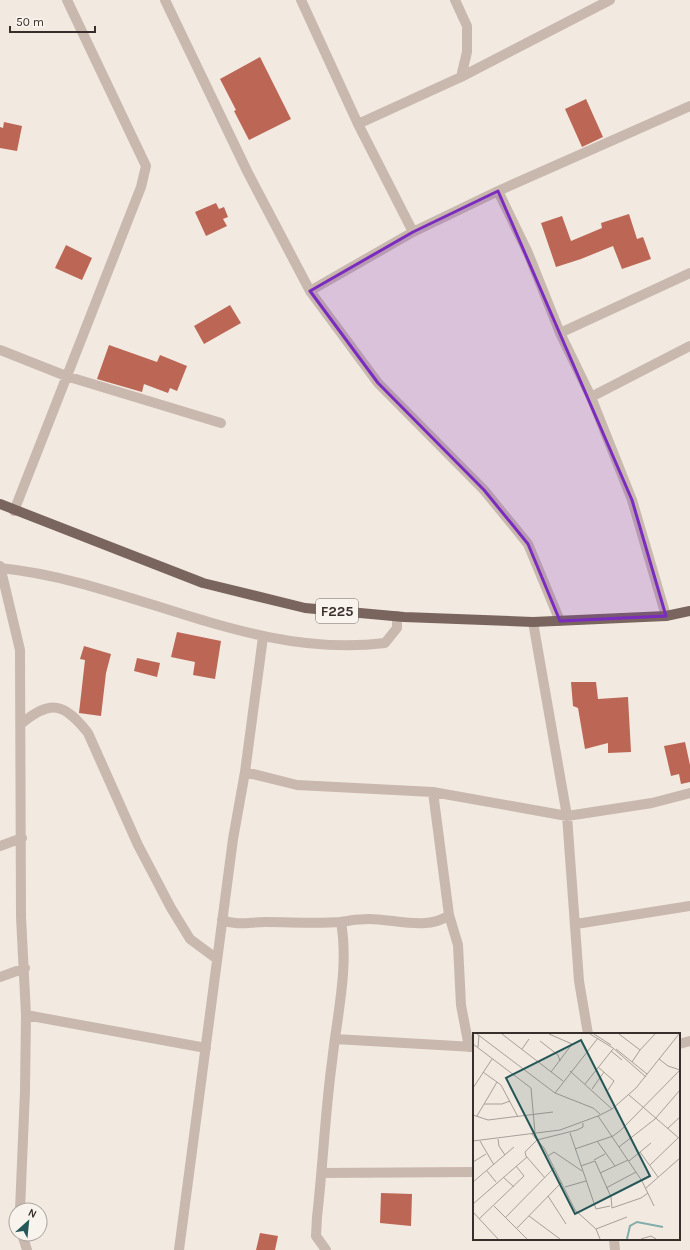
<svg xmlns="http://www.w3.org/2000/svg" width="690" height="1250" font-family="Karla,sans-serif">
	<style>
		.building { fill: #bc6655 }
		.lines { fill: none; stroke-linecap: round; stroke-linejoin: round }
		.minor { stroke: #c9b8ae; stroke-width: 10 }
		.major { stroke: #79655e; stroke-width: 10 }
		.marked { fill: #7b2cbf; fill-opacity: 0.2; stroke: #7b2cbf; stroke-width: 3; stroke-linejoin: round }
		.labels { text-anchor: middle; dominant-baseline: central; stroke-width: 3; stroke-linejoin: round; paint-order: stroke }
		.shield { fill: #f9f3ee; stroke: #726a66; stroke-width: 1 }
		.shield-label { font-size: 14px; font-weight: bold; fill: #382f2c }
		.inset-river { fill: none; stroke: #83adab; stroke-width: 2 }
		.inset-road { fill: none; stroke: #a89f99; stroke-width: 1 }
		.view { fill: #245757; fill-opacity: 0.15; stroke: #245757; stroke-width: 2 }
		.inset-edge { fill: none; stroke: #382f2c; stroke-width: 2 }
	</style>
	<rect width="100%" height="100%" fill="#f2e9e1"/>
	<path class="building" d="M 260,57 L 291,119 L 249,140 L 234,111 L 236,110 L 220,79 Z
		M 586,99 L 603,137 L 582,147 L 565,109 Z
		M 4,122 L 22,126 L 17,151 L 0,148 L 0,127 L 3,128 Z
		M 216,203 L 219,209 L 224,207 L 228,217 L 223,219 L 227,226 L 206,236 L 195,212 Z
		M 629,214 L 637,239 L 643,237 L 651,259 L 622,269 L 613,246 L 581,259 L 556,267 L 541,223 L 562,216 L 571,241 L 602,228 L 601,223 Z
		M 66,245 L 92,258 L 82,280 L 55,268 Z
		M 230,305 L 241,323 L 204,344 L 194,326 Z
		M 109,345 L 157,362 L 160,355 L 187,366 L 177,391 L 170,388 L 168,393 L 144,384 L 142,392 L 97,379 Z
		M 177,632 L 221,641 L 215,679 L 193,675 L 195,662 L 171,657 Z
		M 84,646 L 111,654 L 106,673 L 101,716 L 79,713 L 85,660 L 80,659 Z
		M 137,658 L 160,663 L 157,677 L 134,671 Z
		M 571,682 L 596,682 L 598,699 L 628,697 L 631,752 L 608,753 L 608,743 L 585,749 L 578,708 L 573,706 Z
		M 685,742 L 690,765 L 690,782 L 681,784 L 679,774 L 671,776 L 664,746 Z
		M 381,1193 L 412,1194 L 411,1226 L 380,1223 Z
		M 260,1233 L 278,1236 L 275,1250 L 256,1250 Z"/>
	<g class="lines">
		<path class="minor" d="M 165,0 L 248,173 L 310,291 L 378,383 L 484,490 L 528,544 L 560,621
			M 301,0 L 358,124 L 413,232
			M 455,0 L 467,26 L 467,52 L 461,77
			M 358,124 L 461,77 L 610,0
			M 498,191 L 528,253 L 560,333 L 591,397 L 632,500 L 666,616
			M 310,291 L 413,232 L 498,191 L 690,106
			M 560,333 L 690,273
			M 0,350 L 66,376 L 221,423
			M 591,397 L 690,346
			M 14,511 L 141,187 L 146,166 L 67,0
			M 0,566 L 20,650 L 21,917 L 26,1015 L 25,1091 L 20,1210
			M 0,568 C 130,581 251,660 385,643 L 397,628 L 397,616
			M 533,622 L 567,816 L 579,981 L 588,1034
			M 21,724 C 51,699 64,703 88,733 L 138,845 L 171,908 L 190,939 L 217,959
			M 245,772 L 297,785 L 433,792 L 567,816 L 652,803 L 690,793
			M 433,792 L 449,915 L 458,945 L 461,1005 L 469,1047
			M 0,846 L 22,838
			M 222,920 C 237,926 250,922 265,922 C 290,922 316,924 341,922 C 349,968 337,1015 332,1062 C 325,1113 323,1165 317,1217 L 316,1236 L 326,1250
			M 341,922 C 350,920 360,919 369,919 C 394,919 428,931 449,915
			M 576,924 L 690,906
			M 0,977 L 25,968
			M 26,1015 L 206,1048
			M 335,1039 L 474,1047
			M 679,1044 L 690,1041
			M 322,1173 L 474,1172
			M 22,1234 L 27,1250
			M 614,1239 L 615,1250
			M 179,1250 L 233,839 L 245,772 L 263,637"/>
		<path class="major" d="M 0,504 L 203,583 L 305,608 L 404,617 L 533,622 L 666,616 L 690,611"/>
	</g>
	<path class="marked" d="M 498,191 L 632,500 L 666,616 L 560,621 L 528,544 L 484,490 L 378,383 L 310,291 L 413,232 Z"/>
	<g class="labels">
		<rect class="shield" x="316" y="599" width="42" height="24" rx="3"/>
		<g class="shield-label">
			<text x="337" y="611">F225</text>
		</g>
	</g>
	<g transform="translate(473 1033)">
		<rect width="207" height="207" fill="#f2e9e1"/>
		<path class="inset-river" d="M 154,206 L 157,193 L 164,189 L 190,194"/>
		<path class="inset-road" d="M 4,1 L 82,60 L 120,75 L 127,81M 29,1 L 90,48M 76,1 L 99,11 L 78,39M 117,1 L 140,15 L 173,44M 121,1 L 138,12M 146,1 L 167,17 L 182,1M 67,8 L 85,22 L 87,28M 0,11 L 58,55 L 62,100M 5,14 L 6,2M 49,16 L 56,6M 143,16 L 174,41M 138,18 L 149,27M 186,26 L 195,33 L 207,37M 159,29 L 167,17M 125,34 L 141,48 L 135,57M 97,38 L 139,76M 10,39 L 28,52 L 45,84M 112,51 L 140,16M 0,55 L 19,26M 119,56 L 131,39M 82,60 L 125,5M 156,62 L 207,106M 11,71 L 29,71 L 37,68M 0,82 L 15,87 L 80,79M 4,83 L 24,49M 125,83 L 169,148 L 181,173M 194,96 L 207,84M 58,100 L 71,115 L 102,177 L 123,196 L 127,206M 97,100 L 123,176 L 137,173M 25,106 L 26,113 L 32,122M 0,108 L 87,97 L 125,83 L 139,76 L 163,55 L 206,1M 7,108 L 21,132M 124,108 L 142,133M 146,114 L 182,86 L 207,57M 102,116 L 140,103 L 148,97 L 207,37M 167,119 L 185,144M 75,123 L 81,119 L 109,138M 121,127 L 132,121M 156,128 L 178,110M 0,129 L 13,121M 177,132 L 205,105M 108,133 L 122,128 L 138,164 L 139,175 L 168,165 L 175,160M 14,138 L 23,149M 127,140 L 155,127M 30,144 L 41,154M 72,145 L 53,123 L 52,119 L 64,107 L 104,97 L 110,94 L 110,90M 0,149 L 41,114M 92,154 L 113,148M 133,155 L 163,139M 173,155 L 207,125M 75,163 L 93,191M 0,171 L 54,124M 21,173 L 54,206M 0,179 L 25,206M 56,183 L 87,206M 32,185 L 81,135M 6,186 L 51,143 L 43,133M 43,196 L 89,149M 123,196 L 154,184M 168,206 L 178,203 L 183,206"/>
		<path class="view" d="M 108,7 L 177,143 L 102,181 L 33,45 Z"/>
		<rect width="207" height="207" class="inset-edge"/>
	</g>
	<g transform="translate(28 1222) rotate(27)"><circle r="19" fill="#f9f3ee" stroke="#aca5a0"/>
	<path d="M0-3L7 15L0 10L-7 15Z" fill="#245757"/>
	<text y="-6" font-size="11" font-weight="bold" text-anchor="middle" fill="#382f2c">N</text>
	</g>
	<path d="M10 26v6h85v-6" fill="none" stroke="#382f2c" stroke-width="2"/>
	<text x="16" y="26" font-size="12" fill="#382f2c" stroke="#f9f3ee" stroke-width="3" paint-order="stroke">50 m</text>
</svg>
